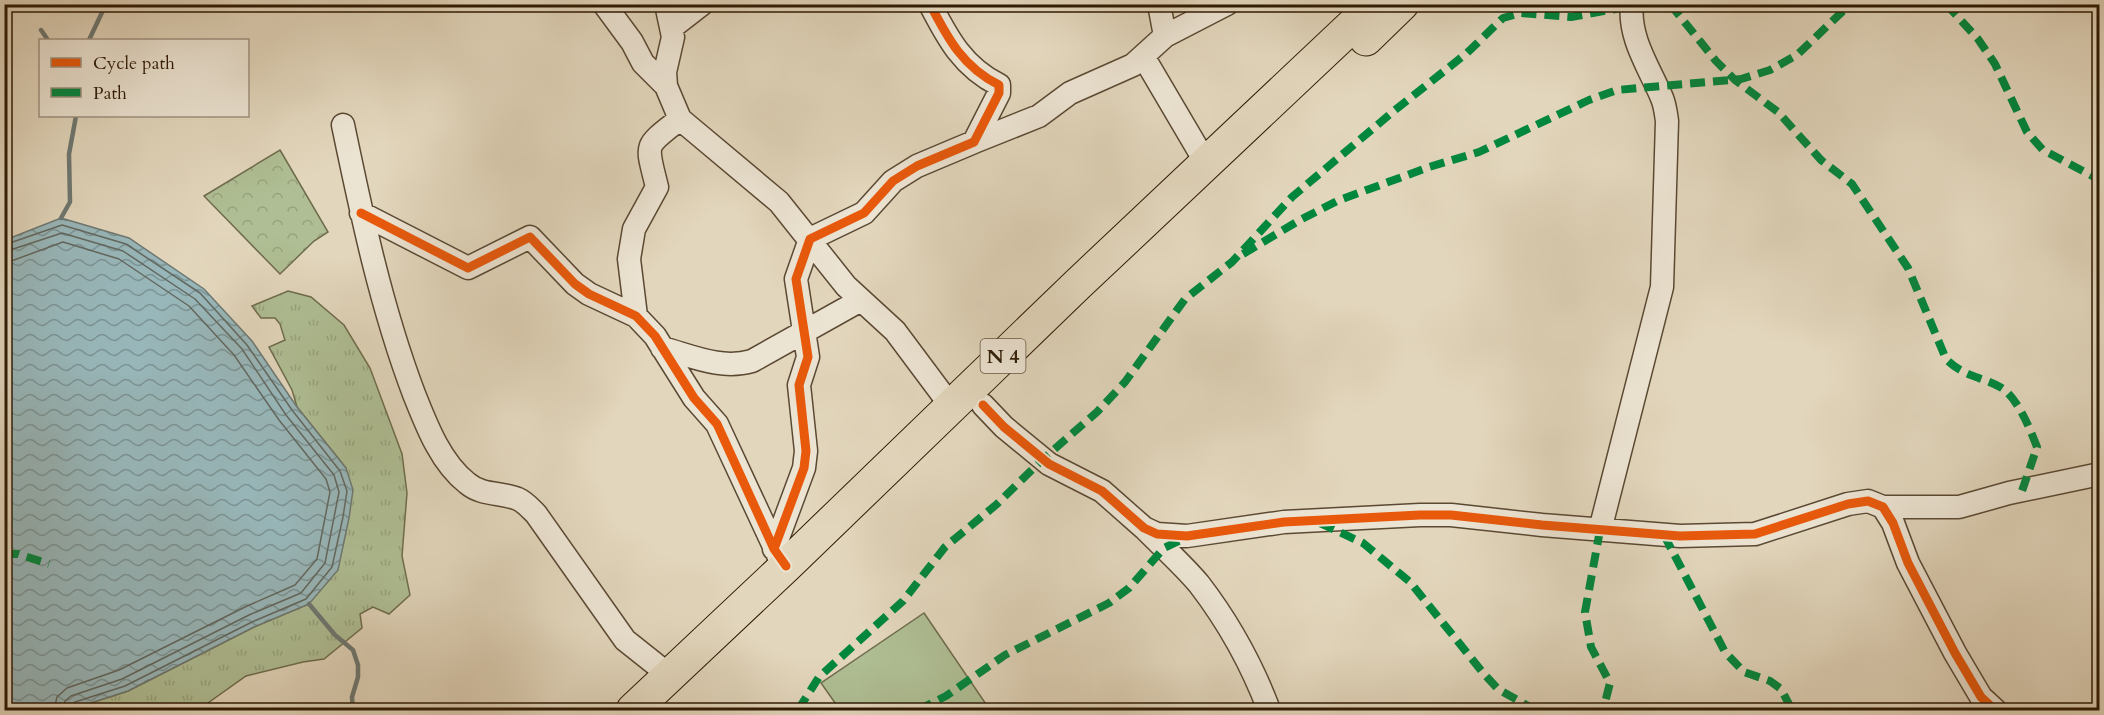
<svg xmlns="http://www.w3.org/2000/svg" width="2104" height="715" font-family="Cardo,serif">
	<style>
		.grass { fill: url(#grass-tufts); stroke: #6e6c4c; stroke-width: 1.5 }
		.forest { fill: url(#forest-crowns); stroke: #6e6c4c; stroke-width: 1.5 }
		.pitch { fill: #afbe94; stroke: #6e6c4c; stroke-width: 1.5 }
		.water { fill: url(#water-waves); stroke: #6e7872; stroke-width: 1.5 }
		.lines { fill: none; stroke-linecap: round; stroke-linejoin: round }
		.shore { stroke: #636860; stroke-width: 1.5 }
		.stream { stroke: #6e7872; stroke-width: 4.5 }
		.minor-casing { stroke: #5b4933; stroke-width: 25 }
		.highway-casing { stroke: #2e1a05; stroke-width: 35 }
		.minor { stroke: #ece4d3; stroke-width: 22 }
		.highway { stroke: #e2d6bc; stroke-width: 33 }
		.quiet { stroke: #00873e; stroke-width: 8; stroke-dasharray: 15 8; stroke-linecap: butt }
		.cycleway-casing { stroke: #ece4d3; stroke-width: 13 }
		.cycleway { stroke: #e8590c; stroke-width: 9 }
		.labels { text-anchor: middle; dominant-baseline: central; stroke-width: 4.5; stroke-linejoin: round; paint-order: stroke }
		.shield { fill: #ece4d3; stroke: #675743; stroke-width: 1.5 }
		.shield-label { font-size: 20px; font-weight: bold; fill: #2e1a05 }
	</style>
	<defs>
		<pattern id="grass-tufts" width="24" height="20" patternUnits="userSpaceOnUse" patternTransform="scale(1.5)"><rect width="24" height="20" fill="#afbe94"/><path d="M3 7l-1-3M5 7V3M7 7l1-3M15 17l-1-3M17 17v-4M19 17l1-3" fill="none" stroke="#97a37e"/></pattern>
		<pattern id="forest-crowns" width="20" height="18" patternUnits="userSpaceOnUse" patternTransform="scale(1.5)"><rect width="20" height="18" fill="#afbe94"/><path d="M2 6a3 3 0 1 1 6 0M12 15a3 3 0 1 1 6 0" fill="none" stroke="#97a37e"/></pattern>
		<pattern id="water-waves" width="16" height="10" patternUnits="userSpaceOnUse" patternTransform="scale(1.5)"><rect width="16" height="10" fill="#98b7ba"/><path d="M0 5q4-4 8 0t8 0" fill="none" stroke="#7c9495"/></pattern>
	</defs>
	<rect width="100%" height="100%" fill="#e2d6bc"/>
	<filter id="stains"><feTurbulence type="fractalNoise" baseFrequency=".00333" numOctaves="4"/><feColorMatrix values="0 0 0 0 .2 0 0 0 0 .09 0 0 0 0 .02 0 0 0 .5 -.17"/></filter>
	<radialGradient id="worn" r=".72"><stop offset=".6" stop-color="#630" stop-opacity="0"/><stop offset="1" stop-color="#630" stop-opacity=".3"/></radialGradient>
	<path class="grass" d="M 288,291 L 311,297 L 344,325 L 370,368 L 402,454 L 407,493 L 402,556 L 410,595 L 389,614 L 373,607 L 360,614 L 362,628 L 324,659 L 303,662 L 246,676 L 198,710 L 69,710 L 128,691 L 254,627 L 309,604 L 346,468 L 297,407 L 292,390 L 269,347 L 285,340 L 280,324 L 275,318 L 261,318 L 252,306 Z"/>
	<path class="forest" d="M 280,150 L 328,232 L 314,241 L 280,274 L 204,196 Z"/>
	<path class="pitch" d="M 924,613 L 990,710 L 840,710 L 821,683 Z"/>
	<path class="water" d="M 61,218 L 129,238 L 204,289 L 252,341 L 297,407 L 346,468 L 353,490 L 349,518 L 338,570 L 309,604 L 254,627 L 128,691 L 69,710 L 5,710 L 5,240 Z"/>
	<g class="lines">
		<path class="shore" d="M 4,245 L 62,225 L 126,244 L 200,293 L 247,345 L 292,410 L 340,471 L 347,491 L 343,517 L 332,567 L 306,599 L 252,622 L 125,686 L 75,702 L 71,706 L 71,710
			M 4,252 L 62,233 L 123,251 L 195,299 L 242,349 L 286,415 L 334,475 L 339,492 L 325,563 L 301,593 L 249,615 L 122,679 L 71,696 L 65,701 L 63,710
			M 4,262 L 14,260 L 63,242 L 119,259 L 189,306 L 234,355 L 279,420 L 326,479 L 330,492 L 317,559 L 295,585 L 245,607 L 119,670 L 67,688 L 57,697 L 54,710"/>
		<path class="stream" d="M 41,30 L 48,40
			M 89,40 L 106,4
			M 61,218 L 70,202 L 69,154 L 76,116
			M 309,604 L 335,635 L 353,650 L 358,665 L 358,677 L 352,697 L 353,710"/>
		<g class="minor-casing">
			<path id="minor" d="M 604,4 L 632,42 L 643,63 L 666,86
				M 666,4 L 673,37 L 665,72 L 666,86 L 680,119 L 779,202 L 846,286 L 895,331 L 951,406
				M 1159,4 L 1165,36
				M 671,28 L 702,4
				M 1143,56 L 1206,163
				M 343,125 C 362,216 381,307 414,394 C 426,424 440,462 467,483 C 482,496 501,492 518,499 C 525,502 531,509 536,514 L 625,640 L 669,675
				M 974,142 L 1039,116 L 1070,93 L 1133,65 L 1165,36 L 1227,4
				M 361,213 L 468,268 L 530,237 L 575,284 L 589,294 L 636,316 L 655,336 L 694,398 L 717,424 L 778,555
				M 636,316 L 629,259 L 634,229 L 657,187 C 646,142 643,148 680,119
				M 662,348 C 692,356 721,370 752,361 L 861,300
				M 983,405 L 1004,427 L 1049,464 L 1102,491 L 1144,528 L 1157,534 L 1187,536 L 1284,522 L 1420,515 L 1451,515 L 1542,525 L 1680,536 L 1755,534 L 1848,504 L 1868,501 L 1883,507 L 1893,523 L 1908,563 L 1955,653 L 1981,697 L 1995,710
				M 1883,507 L 1959,507 L 2009,493 L 2100,474
				M 1146,530 C 1164,548 1183,565 1199,584 C 1229,623 1252,665 1269,710
				M 1600,530 L 1662,287 L 1667,121 C 1666,114 1665,105 1662,98 C 1650,69 1628,38 1632,4
				M 774,549 L 804,468 L 806,451 L 799,385 L 808,357 L 796,279 L 810,239 L 864,213 L 893,181 L 917,166 L 974,142 L 999,93 L 999,85 C 963,67 948,39 930,4"/>
		</g>
		<g class="highway-casing">
			<path id="highway" d="M 1366,39 L 1402,4
				M 633,710 L 786,566 L 1077,285 L 1375,4"/>
		</g>
		<use href="#minor" class="minor"/>
		<use href="#highway" class="highway"/>
		<path class="quiet" d="M 1670,4 L 1716,61 L 1735,80 L 1778,112 L 1821,160 L 1852,184 L 1908,268 L 1946,359 C 1964,377 1980,376 2000,387 C 2017,396 2030,429 2037,447 L 2022,491
			M 1946,4 L 1978,39 L 1995,64 L 2027,132 L 2043,150 L 2100,180
			M 1243,254 L 1300,220 L 1337,201 L 1429,167 L 1479,152 L 1589,100 L 1617,90 L 1741,79 L 1770,70 L 1797,55 L 1844,10 L 1858,4
			M 2093,476 L 2100,478
			M 1320,523 L 1363,543 L 1410,582 L 1484,674 L 1498,689 L 1535,710
			M 1600,530 L 1585,612 L 1591,647 L 1610,683 L 1603,710
			M 1664,535 L 1725,652 L 1744,672 L 1770,681 L 1781,689 L 1792,710
			M 4,554 L 18,554 L 49,564
			M 798,710 L 819,677 L 903,601 L 945,547 L 997,504 L 1043,459 L 1097,412 L 1125,382 L 1185,299 L 1232,262 L 1292,197 L 1395,110 L 1467,53 L 1503,18 L 1521,13 L 1571,17 L 1632,6
			M 918,710 L 946,696 L 1005,655 L 1109,603 L 1129,588 L 1164,548 L 1185,538"/>
		<g class="cycleway-casing">
			<path id="cycleway" d="M 361,213 L 468,268 L 530,237 L 575,284 L 589,294 L 636,316 L 655,336 L 694,398 L 717,424 L 774,549 L 786,566
				M 983,405 L 1004,427 L 1049,464 L 1102,491 L 1144,528 L 1157,534 L 1187,536 L 1284,522 L 1420,515 L 1451,515 L 1542,525 L 1680,536 L 1755,534 L 1848,504 L 1868,501 L 1883,507 L 1893,523 L 1908,563 L 1955,653 L 1981,697 L 1995,710
				M 774,549 L 804,468 L 806,451 L 799,385 L 808,357 L 796,279 L 810,239 L 864,213 L 893,181 L 917,166 L 974,142 L 999,93 L 999,85 C 963,67 948,39 930,4"/>
		</g>
		<use href="#cycleway" class="cycleway"/>
	</g>
	<g class="labels">
		<rect class="shield" x="980.5" y="339" width="45" height="34" rx="4.5"/>
		<g class="shield-label">
			<text x="1003" y="356">N 4</text>
		</g>
	</g>
	<rect width="2104" height="715" fill="none" stroke="#e2d6bc" stroke-width="24"/>
	<rect x="6" y="6" width="2092" height="703" fill="none" stroke="#2e1a05" stroke-width="3"/>
	<rect x="12" y="12" width="2080" height="691" fill="none" stroke="#2e1a05" stroke-width="1.5"/>
	<rect x="39" y="39" width="210" height="78" fill="#ece4d3" stroke="#a09381" stroke-width="1.5"/>
	<rect x="51" y="58" width="30" height="9" fill="#e8590c" stroke="#a09381" stroke-width="1.5"/>
	<text x="93" y="69" font-size="18" fill="#2e1a05">Cycle path</text>
	<rect x="51" y="88" width="30" height="9" fill="#00873e" stroke="#a09381" stroke-width="1.5"/>
	<text x="93" y="99" font-size="18" fill="#2e1a05">Path</text>
	<rect width="100%" height="100%" filter="url(#stains)"/>
	<rect width="100%" height="100%" fill="url(#worn)"/>
</svg>
